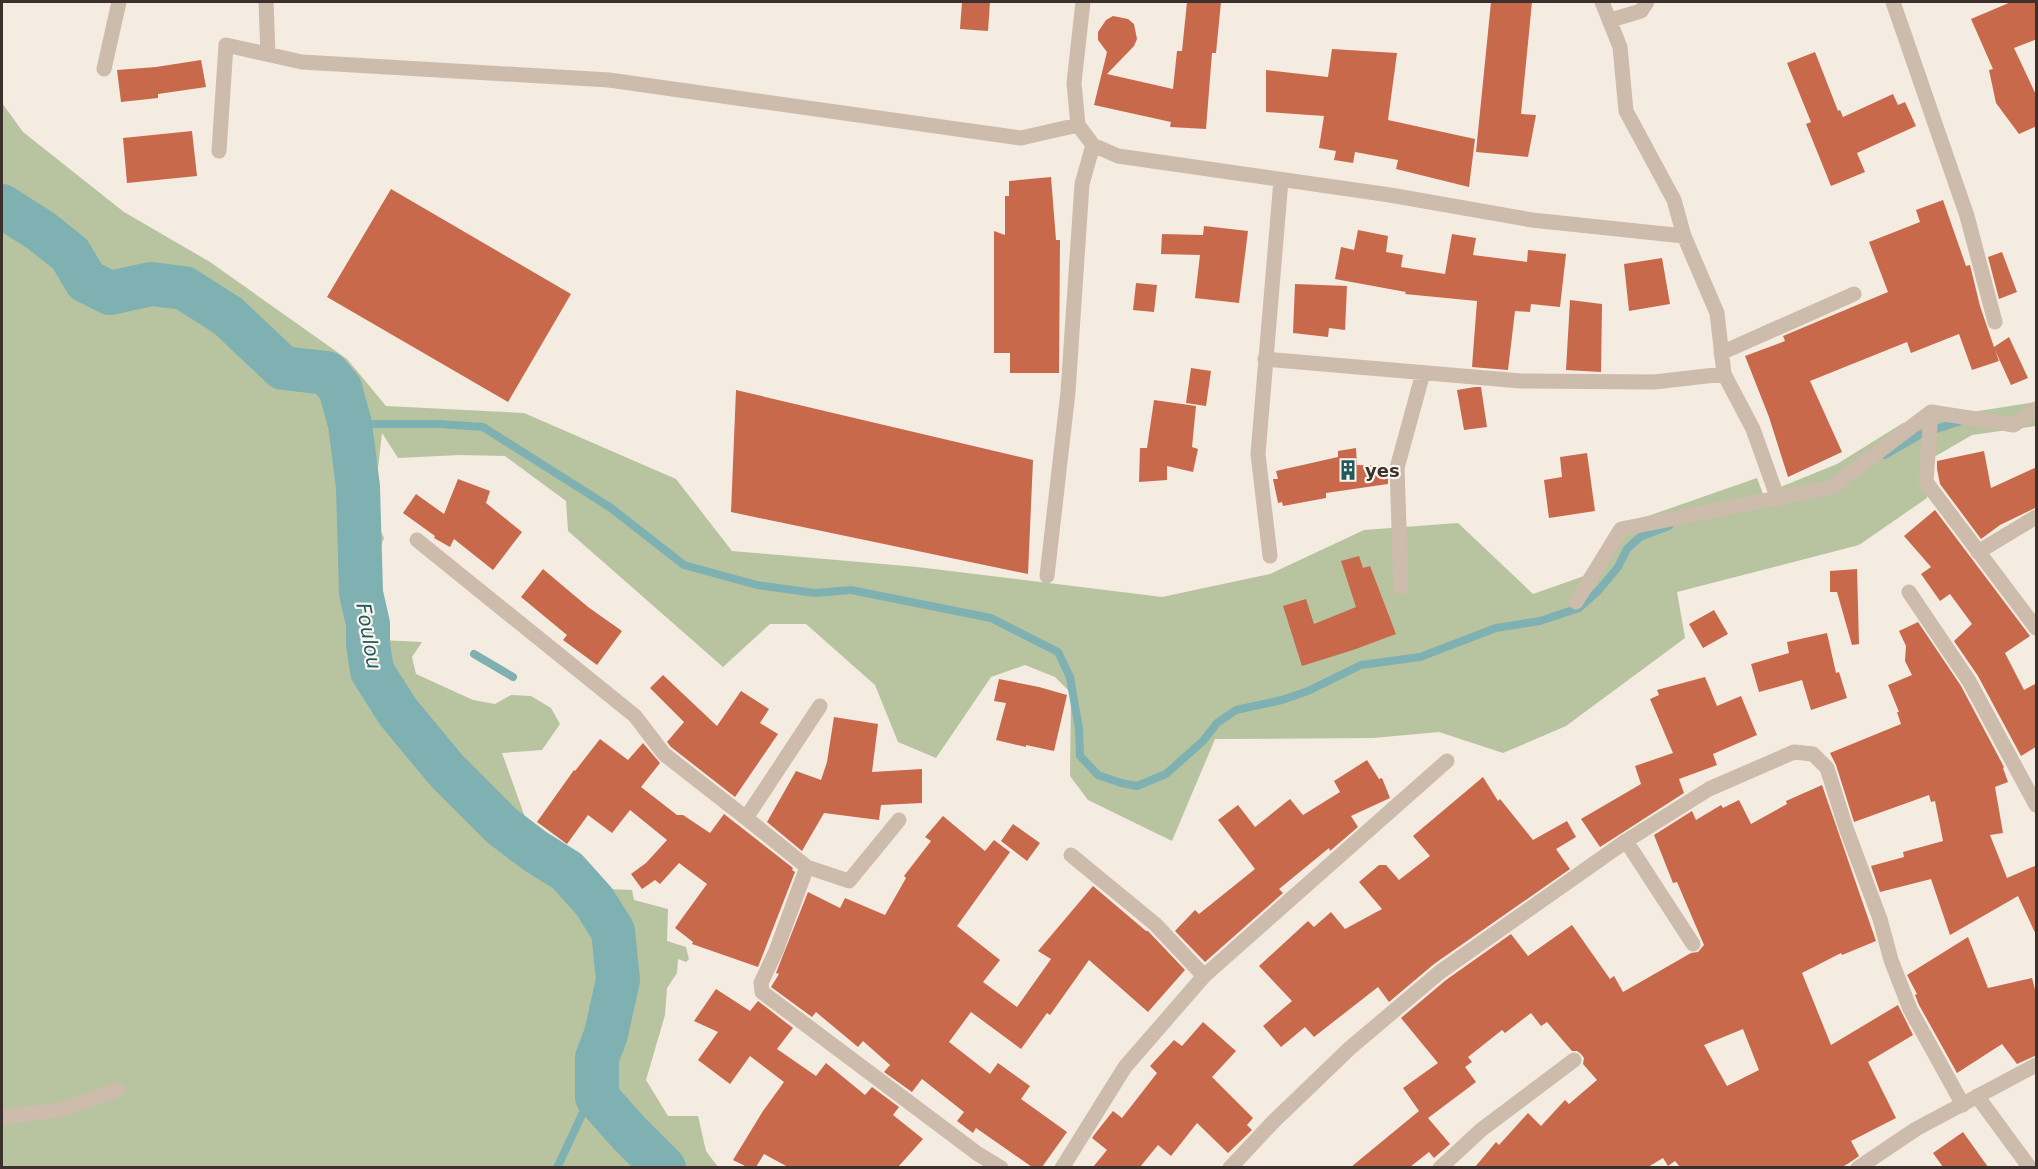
<svg xmlns="http://www.w3.org/2000/svg" width="2038" height="1169" font-family="'DejaVu Sans',sans-serif">
	<style>
		.green { fill: #b8c4a0 }
		.lines { fill: none; stroke-linecap: round; stroke-linejoin: round }
		.stream { stroke: #7fb0b2; stroke-width: 8 }
		.river { stroke: #7fb0b2; stroke-width: 44 }
		.building { fill: #c8694b; fill-rule: evenodd }
		.street { stroke: #cdbbac; stroke-width: 15 }
		.labels { text-anchor: middle; dominant-baseline: central; stroke-width: 4.5; stroke-linejoin: round; paint-order: stroke }
		.poi-label { font-size: 18px; font-weight: bold; fill: #3b302b; stroke: #fbf5ee; text-anchor: start }
		.water-label { font-size: 20px; font-style: italic; fill: #1f5a5e; stroke: #fbf5ee }
	</style>
	<rect width="100%" height="100%" fill="#f4ebe1"/>
	<path class="green" d="M 2,103 L 23,132 L 124,212 L 210,262 L 347,359 L 386,406 L 524,413 L 676,479 L 732,551 L 917,567 L 1162,597 L 1270,574 L 1364,530 L 1458,523 L 1533,594 L 1604,569 L 1628,523 L 1757,478 L 1763,494 L 1837,464 L 1903,423 L 2036,402 L 2036,426 L 1972,435 L 1929,460 L 1927,498 L 1859,545 L 1677,592 L 1685,638 L 1566,726 L 1503,753 L 1439,732 L 1373,738 L 1215,739 L 1172,841 L 1088,800 L 1070,776 L 1071,693 L 1055,677 L 1025,665 L 991,677 L 936,758 L 898,742 L 875,685 L 806,624 L 770,624 L 723,667 L 568,531 L 566,501 L 505,456 L 460,455 L 398,458 L 382,433 L 373,513 L 384,538 L 371,569 L 381,640 L 422,642 L 412,657 L 416,674 L 473,700 L 495,704 L 511,695 L 531,696 L 551,708 L 560,724 L 542,750 L 502,753 L 534,842 L 563,865 L 577,869 L 608,889 L 632,890 L 634,900 L 668,909 L 667,941 L 686,947 L 689,959 L 686,962 L 678,959 L 677,973 L 667,988 L 665,1015 L 646,1080 L 668,1116 L 698,1116 L 706,1151 L 718,1167 L 2,1167 Z"/>
	<g class="lines">
		<path class="stream" d="M 350,424 L 439,424 L 483,427 L 611,508 L 684,565 L 757,585 L 815,593 L 851,590 L 991,618 L 1058,652 L 1070,677 L 1079,729 L 1080,756 L 1098,775 L 1121,783 L 1137,786 L 1166,774 L 1203,741 L 1217,723 L 1236,710 L 1282,700 L 1308,691 L 1361,665 L 1420,657 L 1496,628 L 1540,621 L 1579,608 L 1598,591 L 1618,567 L 1627,549 L 1640,537 L 1669,526
			M 1885,455 L 1921,434 L 1964,420
			M 474,654 L 513,677
			M 557,1168 L 586,1106 L 597,1097"/>
		<path class="river" d="M 2,206 L 41,231 L 70,254 L 86,281 L 110,293 L 151,284 L 184,288 L 228,316 L 283,368 L 327,373 L 340,388 L 350,424 L 358,487 L 361,593 L 368,624 L 368,644 L 372,671 L 398,712 L 447,771 L 502,826 L 535,851 L 567,871 L 594,901 L 613,931 L 618,980 L 606,1034 L 597,1058 L 597,1097 L 629,1133 L 664,1168"/>
	</g>
	<path class="building" d="M 962,2 L 990,2 L 988,31 L 960,29 Z
		M 1187,2 L 1221,2 L 1216,53 L 1212,53 L 1206,129 L 1170,127 L 1171,122 L 1094,105 L 1107,52 L 1098,40 L 1098,32 L 1106,20 L 1113,16 L 1128,19 L 1134,24 L 1137,39 L 1134,46 L 1107,74 L 1173,89 L 1177,51 L 1182,51 Z
		M 1491,2 L 1532,2 L 1521,114 L 1536,115 L 1528,157 L 1476,152 Z
		M 2011,2 L 2037,2 L 2037,39 L 2014,48 L 2037,97 L 2037,126 L 2019,134 L 1996,103 L 1989,70 L 1993,69 L 1971,19 Z
		M 1332,49 L 1397,53 L 1388,120 L 1475,139 L 1469,187 L 1396,169 L 1398,160 L 1355,152 L 1353,163 L 1334,160 L 1336,151 L 1319,148 L 1324,116 L 1266,112 L 1266,70 L 1328,77 Z
		M 1815,52 L 1838,111 L 1840,110 L 1843,117 L 1893,94 L 1898,105 L 1905,102 L 1916,126 L 1857,153 L 1865,172 L 1831,186 L 1806,124 L 1811,122 L 1787,63 Z
		M 201,60 L 206,87 L 158,94 L 158,98 L 121,102 L 117,70 L 156,67 Z
		M 192,131 L 197,176 L 127,183 L 123,138 Z
		M 1051,177 L 1056,240 L 1060,240 L 1059,373 L 1010,373 L 1010,353 L 994,353 L 994,231 L 1005,235 L 1005,196 L 1009,196 L 1009,181 Z
		M 391,189 L 571,294 L 508,402 L 327,297 Z
		M 1943,200 L 1966,266 L 1970,265 L 1980,306 L 1994,347 L 2009,337 L 2028,378 L 2011,385 L 1995,350 L 1999,361 L 1972,370 L 1959,334 L 1911,353 L 1907,342 L 1810,381 L 1842,452 L 1788,477 L 1769,417 L 1745,356 L 1785,341 L 1783,336 L 1888,292 L 1869,242 L 1920,222 L 1916,210 Z
		M 1204,226 L 1248,231 L 1239,303 L 1195,298 L 1200,255 L 1161,254 L 1162,234 L 1203,235 Z
		M 1358,230 L 1388,236 L 1386,252 L 1403,255 L 1401,267 L 1445,274 L 1452,234 L 1476,238 L 1473,255 L 1527,262 L 1528,250 L 1566,254 L 1560,307 L 1531,304 L 1530,312 L 1515,311 L 1508,370 L 1472,367 L 1477,301 L 1405,294 L 1406,292 L 1335,279 L 1341,247 L 1354,250 Z
		M 2002,252 L 2017,292 L 1999,299 L 1988,257 Z
		M 1662,258 L 1670,304 L 1629,311 L 1624,264 Z
		M 1136,283 L 1157,285 L 1154,312 L 1133,310 Z
		M 1295,284 L 1347,286 L 1345,330 L 1329,328 L 1328,337 L 1293,333 Z
		M 1570,300 L 1602,304 L 1601,372 L 1566,370 Z
		M 1191,368 L 1211,371 L 1206,406 L 1186,403 Z
		M 1475,387 L 1481,387 L 1487,427 L 1464,430 L 1457,390 Z
		M 736,390 L 1033,460 L 1028,574 L 731,512 Z
		M 1154,400 L 1196,406 L 1192,447 L 1198,449 L 1193,472 L 1167,466 L 1167,480 L 1139,482 L 1140,448 L 1147,448 Z
		M 1356,448 L 1357,465 L 1388,466 L 1388,484 L 1326,493 L 1326,498 L 1283,506 L 1282,502 L 1278,503 L 1273,479 L 1278,479 L 1276,471 L 1338,457 L 1338,451 Z
		M 1984,451 L 1991,488 L 2037,467 L 2037,507 L 2000,525 L 1981,539 L 1940,484 L 1937,469 L 1937,461 Z
		M 1587,453 L 1595,511 L 1549,518 L 1544,480 L 1562,477 L 1560,457 Z
		M 458,479 L 490,491 L 486,503 L 522,532 L 493,570 L 454,539 L 450,547 L 434,538 L 435,536 L 403,513 L 416,494 L 444,514 Z
		M 1935,510 L 2030,636 L 2005,653 L 2024,690 L 2037,683 L 2037,746 L 2021,756 L 1978,676 L 1954,641 L 1972,624 L 1950,594 L 1940,601 L 1921,574 L 1931,567 L 1904,536 Z
		M 1359,556 L 1363,568 L 1370,566 L 1396,634 L 1353,650 L 1302,666 L 1283,606 L 1306,599 L 1314,624 L 1356,607 L 1341,561 Z
		M 543,569 L 588,607 L 622,631 L 597,665 L 563,640 L 567,635 L 521,597 Z
		M 1857,569 L 1859,644 L 1852,645 L 1837,592 L 1830,592 L 1830,571 Z
		M 1714,610 L 1728,634 L 1703,648 L 1689,624 Z
		M 1918,622 L 1961,686 L 2004,767 L 2003,768 L 2008,782 L 1995,787 L 2003,833 L 1990,835 L 2007,878 L 2037,865 L 2037,937 L 2018,896 L 1950,935 L 1931,879 L 1880,892 L 1871,866 L 1904,857 L 1903,852 L 1943,841 L 1935,801 L 1931,802 L 1929,795 L 1854,822 L 1836,765 L 1830,753 L 1901,724 L 1897,712 L 1899,712 L 1888,685 L 1912,675 L 1905,661 L 1906,646 L 1899,631 Z
		M 1827,633 L 1836,673 L 1839,672 L 1847,698 L 1811,710 L 1802,680 L 1759,692 L 1751,664 L 1789,653 L 1787,642 Z
		M 663,675 L 717,726 L 741,691 L 769,709 L 760,723 L 778,734 L 735,797 L 671,747 L 667,742 L 684,722 L 650,688 Z
		M 1705,677 L 1717,706 L 1741,696 L 1757,735 L 1713,754 L 1717,765 L 1679,779 L 1684,793 L 1600,847 L 1581,819 L 1641,784 L 1635,766 L 1673,753 L 1650,699 L 1659,695 L 1657,690 Z
		M 999,679 L 1039,687 L 1067,695 L 1054,751 L 1026,745 L 1026,747 L 996,740 L 1006,703 L 994,701 Z
		M 834,717 L 878,724 L 872,772 L 922,769 L 922,803 L 881,805 L 879,820 L 824,813 L 802,851 L 767,822 L 796,771 L 821,780 L 827,762 Z
		M 600,739 L 628,760 L 643,743 L 660,763 L 641,787 L 677,815 L 683,815 L 710,833 L 724,814 L 793,868 L 792,870 L 795,872 L 758,967 L 692,944 L 693,942 L 675,928 L 707,884 L 679,863 L 660,884 L 655,880 L 642,889 L 631,874 L 646,863 L 667,840 L 630,810 L 612,833 L 588,815 L 567,844 L 537,822 L 574,770 L 575,771 Z
		M 1367,760 L 1379,779 L 1382,778 L 1390,798 L 1351,816 L 1358,827 L 1330,851 L 1329,848 L 1279,889 L 1283,893 L 1205,962 L 1175,931 L 1195,910 L 1199,914 L 1255,869 L 1218,820 L 1238,805 L 1255,827 L 1290,799 L 1303,815 L 1340,792 L 1334,781 Z
		M 1483,777 L 1498,801 L 1500,799 L 1533,840 L 1567,821 L 1576,837 L 1556,849 L 1570,869 L 1434,964 L 1389,1002 L 1378,987 L 1314,1037 L 1305,1027 L 1281,1047 L 1263,1026 L 1292,1001 L 1259,966 L 1308,921 L 1314,927 L 1331,912 L 1345,929 L 1382,909 L 1359,882 L 1379,865 L 1386,865 L 1399,880 L 1430,856 L 1413,836 Z
		M 1822,785 L 1876,941 L 1842,955 L 1841,953 L 1802,973 L 1831,1045 L 1898,1005 L 1913,1035 L 1868,1062 L 1896,1118 L 1851,1141 L 1859,1156 L 1849,1163 L 1842,1167 L 1680,1167 L 1675,1161 L 1668,1166 L 1663,1158 L 1648,1167 L 1475,1167 L 1496,1142 L 1499,1145 L 1528,1113 L 1541,1126 L 1565,1100 L 1569,1104 L 1597,1080 L 1583,1064 L 1584,1058 L 1581,1054 L 1577,1051 L 1572,1051 L 1547,1022 L 1541,1026 L 1531,1013 L 1505,1033 L 1502,1030 L 1468,1057 L 1472,1062 L 1465,1067 L 1476,1082 L 1428,1118 L 1450,1144 L 1434,1158 L 1429,1152 L 1410,1167 L 1351,1167 L 1419,1111 L 1403,1088 L 1438,1063 L 1401,1018 L 1446,980 L 1511,934 L 1528,956 L 1572,925 L 1610,979 L 1614,976 L 1623,992 L 1691,953 L 1698,952 L 1704,945 L 1677,882 L 1673,883 L 1654,835 L 1692,811 L 1696,820 L 1721,805 L 1723,808 L 1739,800 L 1751,824 L 1787,804 L 1786,801 ZM 1743,1029 L 1759,1070 L 1727,1086 L 1704,1045 Z
		M 943,816 L 985,851 L 994,840 L 1010,852 L 957,926 L 1000,960 L 983,982 L 1017,1007 L 1051,959 L 1038,951 L 1093,886 L 1146,931 L 1148,931 L 1185,970 L 1148,1012 L 1089,960 L 1050,1015 L 1047,1013 L 1021,1049 L 971,1012 L 949,1042 L 990,1074 L 998,1063 L 1030,1086 L 1021,1099 L 1067,1132 L 1042,1167 L 1032,1167 L 976,1128 L 973,1133 L 957,1121 L 964,1112 L 922,1079 L 912,1092 L 884,1072 L 890,1065 L 863,1041 L 858,1047 L 816,1012 L 812,1017 L 771,987 L 779,974 L 776,973 L 808,892 L 840,908 L 845,898 L 885,915 L 906,878 L 904,876 L 931,841 L 925,837 Z
		M 1013,824 L 1040,843 L 1027,861 L 1001,841 Z
		M 1968,937 L 1988,988 L 2032,978 L 2037,997 L 2037,1055 L 2017,1064 L 2002,1044 L 1957,1073 L 1919,1005 L 1915,995 L 1917,994 L 1907,975 Z
		M 716,989 L 750,1011 L 758,1001 L 793,1028 L 777,1049 L 816,1076 L 826,1063 L 865,1095 L 872,1087 L 899,1107 L 893,1115 L 923,1139 L 898,1167 L 788,1167 L 764,1154 L 756,1167 L 747,1167 L 733,1160 L 763,1111 L 784,1082 L 750,1056 L 730,1084 L 698,1060 L 718,1032 L 694,1021 Z
		M 1203,1022 L 1236,1051 L 1212,1077 L 1253,1118 L 1247,1125 L 1252,1130 L 1228,1153 L 1197,1123 L 1171,1156 L 1158,1145 L 1140,1167 L 1093,1167 L 1107,1150 L 1092,1138 L 1094,1135 L 1113,1111 L 1122,1118 L 1157,1073 L 1150,1066 L 1174,1040 L 1182,1046 Z
		M 1963,1132 L 1988,1167 L 1943,1167 L 1933,1153 Z"/>
	<g class="lines">
		<path class="street" d="M 266,2 L 268,54
			M 1083,2 L 1074,83 L 1078,125 L 1093,145 L 1118,156 L 1390,195 L 1532,220 L 1684,236
			M 1602,2 L 1620,47 L 1626,111 L 1674,200 L 1684,236 L 1717,313 L 1724,374 L 1753,429 L 1778,499
			M 1893,2 L 1967,216 L 1995,322
			M 1611,20 L 1641,11 L 1647,2
			M 104,69 L 119,2
			M 219,151 L 226,45 L 302,62 L 609,80 L 1021,138 L 1078,125
			M 1721,353 L 1854,294
			M 1265,359 L 1521,381 L 1654,382 L 1724,374
			M 1931,412 L 1926,482 L 2036,628
			M 417,540 L 635,716 L 664,754 L 746,818 L 807,867 L 849,881 L 899,820
			M 1978,552 L 2036,517
			M 1270,556 L 1258,454 L 1281,180
			M 1047,576 L 1068,392 L 1082,184 L 1093,145
			M 1401,587 L 1397,468 L 1423,373
			M 1909,592 L 1969,681 L 2036,805
			M 1576,602 L 1621,529 L 1832,487 L 1931,412 L 2014,425 L 2036,409
			M 746,818 L 820,706
			M 1626,841 L 1693,944
			M 1071,855 L 1155,924 L 1204,976
			M 807,867 L 776,951 L 761,983 L 762,992 L 978,1154 L 1001,1168
			M 1977,1096 L 2030,1168
			M 2,1117 L 59,1110 L 118,1090
			M 1062,1168 L 1125,1067 L 1204,976 L 1447,761
			M 1230,1168 L 1274,1121 L 1350,1048 L 1440,972 L 1626,841 L 1709,789 L 1794,752 L 1813,754 L 1827,768 L 1846,828 L 1880,919 L 1891,960 L 1910,1009 L 1963,1105
			M 1440,1168 L 1481,1130 L 1574,1060
			M 1858,1168 L 1916,1129 L 2036,1065"/>
	</g>
	<defs>
		<g id="building-bare" transform="scale(1.62)"><path d="M-4-6H4V6H1V3H-1V6H-4ZM-2.5-4.3h1.7v1.8h-1.7ZM.8-4.3h1.7v1.8H.8ZM-2.5-1h1.7V.8h-1.7ZM.8-1h1.7V.8H.8Z" fill="#1f5a5e" stroke="#fbf5ee" stroke-width="2.5" paint-order="stroke"/></g>
	</defs>
	<g fill-rule="evenodd">
		<use href="#building-bare" x="1348" y="470"/>
	</g>
	<g class="labels">
		<g class="poi-label">
			<text x="1365" y="470">yes</text>
		</g>
		<g class="water-label">
			<text transform="translate(369 636) rotate(80)">Foulou</text>
		</g>
	</g>
	<rect width="2038" height="1169" fill="none" stroke="#3b302b" stroke-width="6"/>
</svg>
